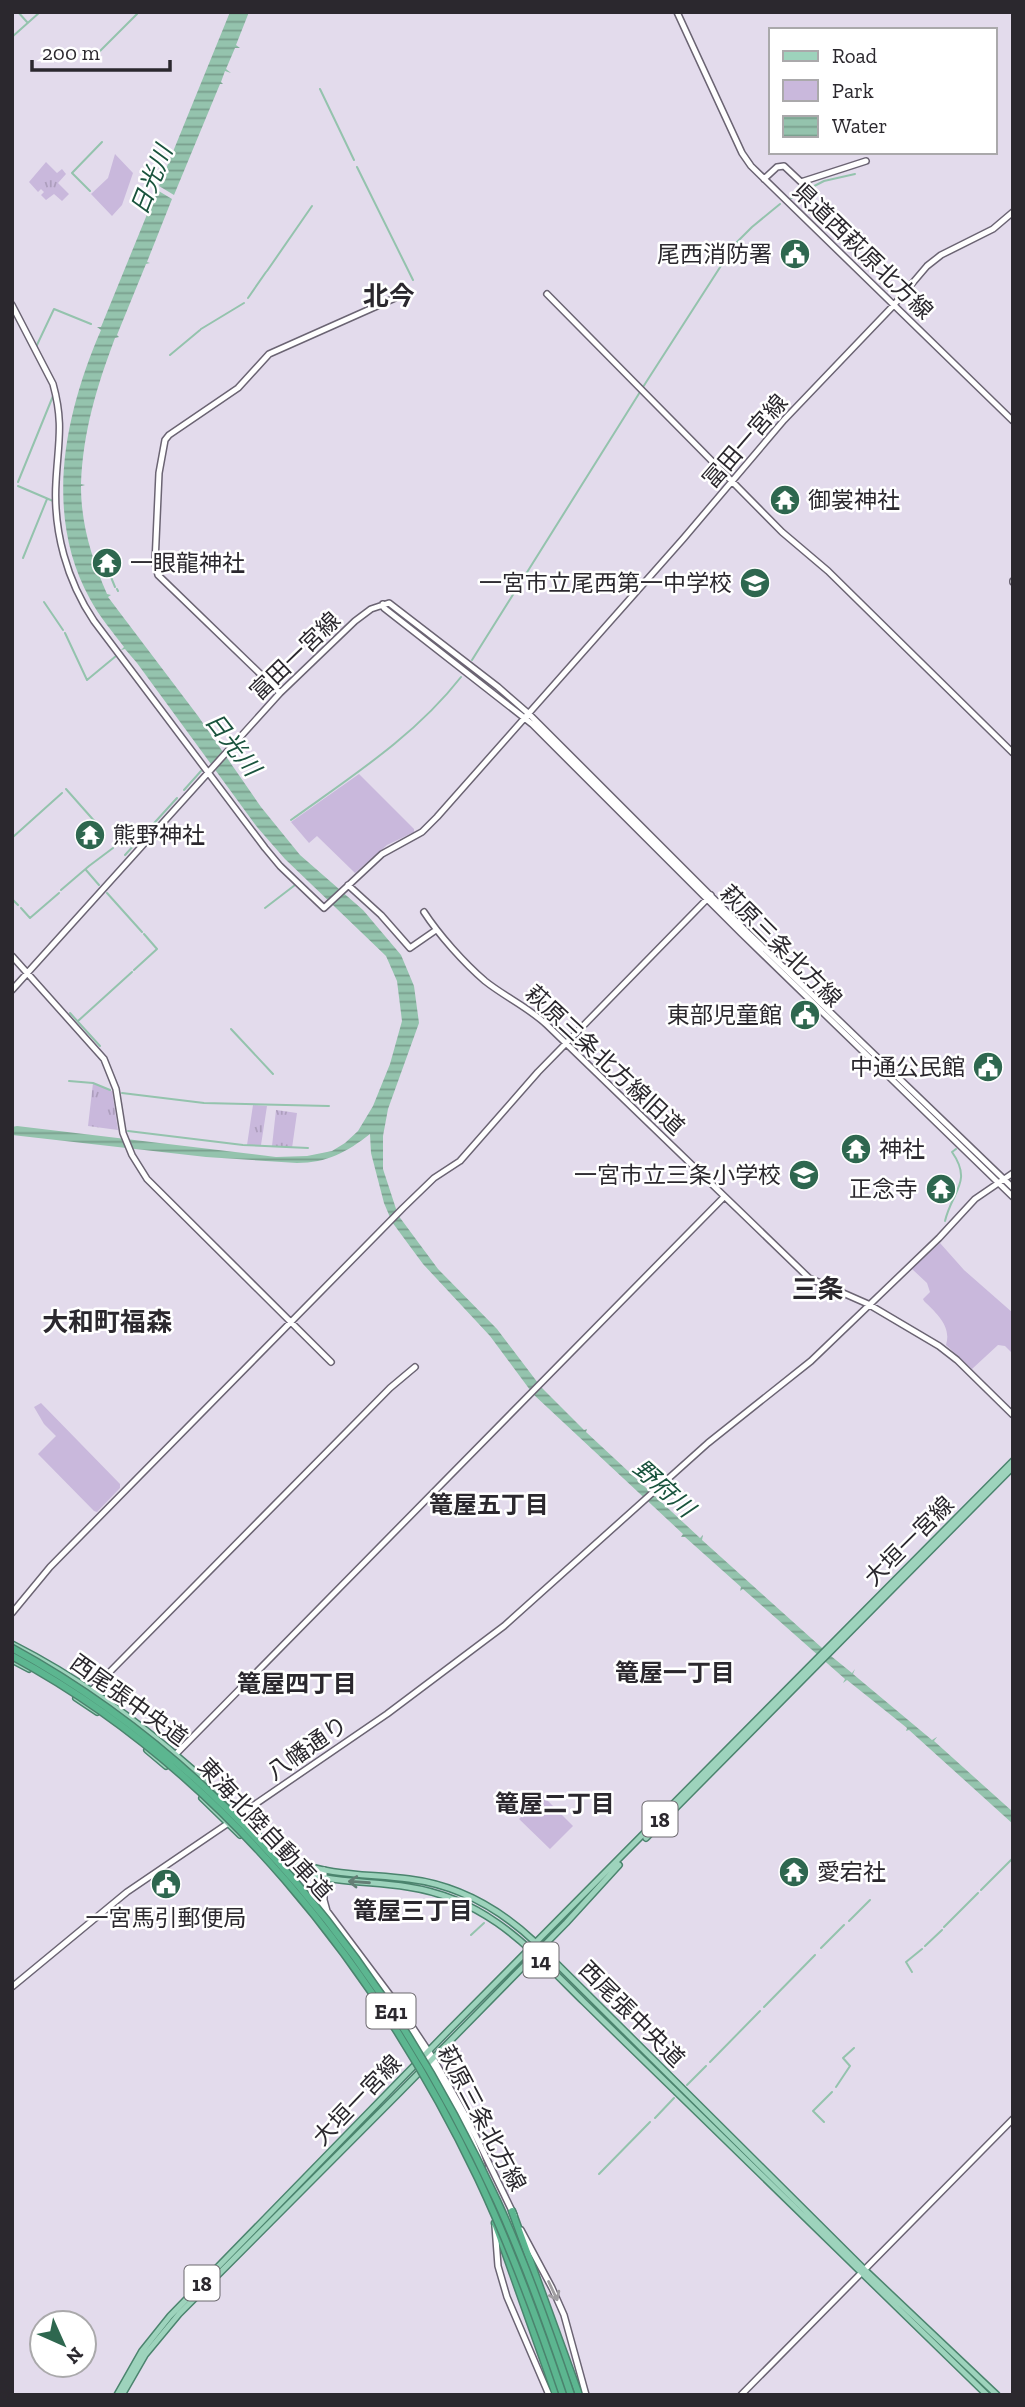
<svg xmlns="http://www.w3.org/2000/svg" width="1025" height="2407" font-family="'Zilla Slab','Noto Sans JP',serif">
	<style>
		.grass { fill: url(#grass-tufts) }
		.park { fill: #c9b8dc }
		.water { fill: url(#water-rules) }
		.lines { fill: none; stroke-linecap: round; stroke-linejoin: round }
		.stream { stroke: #94c3ad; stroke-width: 2 }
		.secondary-casing { stroke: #6b6473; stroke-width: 8 }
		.primary-casing { stroke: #4b846e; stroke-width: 8 }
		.highway-casing { stroke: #4b846e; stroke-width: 9 }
		.secondary { stroke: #fff; stroke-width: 5 }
		.primary { stroke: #9dd3bc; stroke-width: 5 }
		.highway { stroke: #5cb690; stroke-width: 6 }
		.highway-bridge-casing { stroke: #4b846e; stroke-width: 9; stroke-linecap: butt }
		.highway-bridge { stroke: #5cb690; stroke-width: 6 }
		.oneway { stroke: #647e75 }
		.oneway2 { stroke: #a09ea1 }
		.labels { text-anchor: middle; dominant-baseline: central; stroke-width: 5; stroke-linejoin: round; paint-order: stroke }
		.shield { fill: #fff; stroke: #6b686d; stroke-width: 2 }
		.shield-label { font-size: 21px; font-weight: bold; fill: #2b282e }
		.street-label { font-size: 23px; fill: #2b282e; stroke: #fff }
		.poi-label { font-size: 23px; fill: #2b282e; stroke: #fff; text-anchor: end }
		.water-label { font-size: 24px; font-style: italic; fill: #19533d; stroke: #fff }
		.neighbourhood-label { font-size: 24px; font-weight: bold; fill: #2b282e; stroke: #fff }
		.quarter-label { font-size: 26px; font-weight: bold; fill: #2b282e; stroke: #fff }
	</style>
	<defs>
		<pattern id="grass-tufts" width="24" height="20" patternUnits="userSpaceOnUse" patternTransform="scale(1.75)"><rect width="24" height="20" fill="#c9b8dc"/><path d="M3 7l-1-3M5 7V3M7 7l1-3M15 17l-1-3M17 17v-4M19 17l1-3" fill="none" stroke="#ad9ebd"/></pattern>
		<pattern id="water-rules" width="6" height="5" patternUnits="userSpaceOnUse" patternTransform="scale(1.75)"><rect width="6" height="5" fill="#94c3ad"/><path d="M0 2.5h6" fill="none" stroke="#799e8d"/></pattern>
	</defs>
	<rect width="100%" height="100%" fill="#e3dbec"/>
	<path class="grass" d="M 46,162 L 57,173 L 62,169 L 66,174 L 58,183 L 69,194 L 62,201 L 54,194 L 46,200 L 41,195 L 44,192 L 41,189 L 38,192 L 29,182 Z
		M 93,1083 L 112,1091 L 118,1130 L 88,1126 Z
		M 253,1105 L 267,1106 L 261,1145 L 247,1145 Z
		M 276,1110 L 297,1113 L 292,1148 L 272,1146 Z"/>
	<path class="park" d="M 115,154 L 133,173 L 122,205 L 112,216 L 91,194 L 108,178 Z
		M 359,774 L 414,829 L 414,832 L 387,845 L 355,873 L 317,836 L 309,843 L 291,822 Z
		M 940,1243 L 964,1270 L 1013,1313 L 1013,1354 L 1005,1346 L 998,1345 L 972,1369 L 946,1345 C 952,1326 936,1313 924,1301 L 923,1299 L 930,1292 L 927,1283 L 912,1269 Z
		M 41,1403 L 120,1484 L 120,1488 L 97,1512 L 94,1511 L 38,1454 L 56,1436 L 44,1424 L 34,1407 Z
		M 542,1795 L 573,1826 L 550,1849 L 519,1819 Z"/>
	<path class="water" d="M 230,12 L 249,12 L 236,45 L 240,48 L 235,48 L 226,69 L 231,73 L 225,71 L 221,82 L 223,84 L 220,84 L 174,195 L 159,186 Z
		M 157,190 L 172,199 L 147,262 L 150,263 L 146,264 L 117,335 L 119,337 L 115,338 C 97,386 83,431 81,484 L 85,485 L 81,486 C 81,525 92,559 107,594 L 111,595 L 108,597 L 198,716 L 261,807 L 300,855 L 363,910 L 401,955 L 414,986 L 419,1023 L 388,1109 L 383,1136 L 383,1169 L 398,1215 L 438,1269 L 497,1329 L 541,1387 L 584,1430 L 587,1429 L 586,1432 L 700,1538 L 703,1535 L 702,1540 L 831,1656 L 852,1673 L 855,1669 L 853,1674 L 932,1740 L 937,1737 L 934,1741 L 1013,1812 L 1013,1824 L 909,1730 L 906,1731 L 907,1728 L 847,1680 L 843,1683 L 845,1679 L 743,1589 L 740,1591 L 741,1587 L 685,1537 L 681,1537 L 683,1534 L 533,1394 L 490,1336 L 423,1264 L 392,1222 L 384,1203 L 371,1153 L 370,1134 C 347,1152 327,1163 297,1163 L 206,1157 L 12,1135 L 12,1127 L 17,1126 L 276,1157 L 307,1156 L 332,1151 L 345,1143 L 358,1131 L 373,1106 L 390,1064 L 402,1021 L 397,981 L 386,956 L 285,859 L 257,827 L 137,663 L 125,649 L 121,650 L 124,647 C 112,631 99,616 90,599 C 43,514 65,413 101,330 L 97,327 L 101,327 Z"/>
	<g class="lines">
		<path class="stream" d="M 18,12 L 27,22
			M 12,37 L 40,12
			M 94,57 L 137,14 L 135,12
			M 320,89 L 354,160
			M 357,167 L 413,280
			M 90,191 L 72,173 L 102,142
			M 791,198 L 824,181 L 855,174
			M 267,271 L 312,206
			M 248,298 L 266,272
			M 201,329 L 244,303
			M 36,347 L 54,309 L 91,324
			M 170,355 L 200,330
			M 643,387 L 735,244 L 752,227 L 780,204
			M 18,482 L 53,396
			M 18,486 L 53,501
			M 23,558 L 47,499
			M 106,565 L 115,587
			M 117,589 L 118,591
			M 44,602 L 63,630
			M 65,633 L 87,680 L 116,656
			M 472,660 L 640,392
			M 66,789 L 97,824
			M 184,790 L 201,771
			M 291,820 C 352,776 415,736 461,677
			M 13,837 L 62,793
			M 125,855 L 177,798
			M 86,870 L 99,885
			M 61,890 L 89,866 L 113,848
			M 107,893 L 142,932
			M 12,899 L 18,905
			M 21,908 L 30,918 L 59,893
			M 265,908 L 295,885
			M 134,970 L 157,949 L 144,934
			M 70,1013 L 100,1046
			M 78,1021 L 132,972
			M 231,1029 L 273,1074
			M 69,1081 L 93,1083 L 110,1090
			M 122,1093 L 204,1103 L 329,1106
			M 128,1131 L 243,1145 L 308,1148
			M 945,1221 C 952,1191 973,1182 952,1152 L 956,1149
			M 981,1890 L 1013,1858
			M 849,1921 L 870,1900
			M 944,1927 L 978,1893
			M 471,1935 L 484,1923
			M 925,1946 L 942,1930
			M 821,1948 L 844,1925
			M 912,1972 L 906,1962 L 922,1949
			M 764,2007 L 815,1955
			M 710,2062 L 760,2011
			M 687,2085 L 706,2066
			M 836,2087 L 850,2066 L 843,2058 L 854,2048
			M 655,2118 L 674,2098
			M 824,2122 L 813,2111 L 832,2092
			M 599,2174 L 650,2122"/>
		<g class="secondary-casing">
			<path id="secondary" d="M 677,12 L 742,153 L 751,166 L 1013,421
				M 764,179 L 777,167 L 784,166 L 801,182 L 866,161
				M 547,294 L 782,532 L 828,571 L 1013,753
				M 12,305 L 53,384 C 64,424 58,443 56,482 C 53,531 67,581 94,621 L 265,848 L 280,866 L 324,908 L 382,854 L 422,832 L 437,817 L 683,539 L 784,420 L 893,306 L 927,266 L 941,255 L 993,229 L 1013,212
				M 1013,581 L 1013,582
				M 383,604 L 384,608 L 532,724 L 741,933 L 1013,1197
				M 280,693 L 158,575 L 155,563 L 159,473 L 165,440 L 169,435 L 238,388 L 269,354 L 395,298
				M 348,885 L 381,915 L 410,948 L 436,930
				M 424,912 C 439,935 464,963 485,981 C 505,997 528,1007 547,1025 L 809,1278 L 868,1304 L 939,1346 L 957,1360 L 1013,1415
				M 12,956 L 104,1059 L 116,1089 L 123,1133 L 132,1155 L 147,1179 L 331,1362
				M 12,990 L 280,693 L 355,621 L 371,609 L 389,603 L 498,687 L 529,714 L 746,931 L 1013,1188
				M 12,1613 L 50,1567 L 403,1208 L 434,1178 L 460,1161 L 538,1072 L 711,895
				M 88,1694 L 390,1388 L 415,1367
				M 174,1756 L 724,1197
				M 238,1816 L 387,1714 L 504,1626 L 708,1443 L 811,1361 L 939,1238 L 975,1199 L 1013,1173
				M 324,1870 L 324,1900 L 327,1911 L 399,2007 L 433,2058 L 468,2120 L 514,2215
				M 322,1873 C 317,1885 317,1903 324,1914
				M 12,1987 L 127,1892 L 230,1822
				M 388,2001 C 421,2044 464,2114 482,2165
				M 495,2226 L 498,2266 L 507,2297 L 549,2395
				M 521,2230 L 552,2288 L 564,2315 L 586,2395
				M 741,2395 L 1013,2119"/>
		</g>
		<g class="primary-casing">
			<path id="primary" d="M 12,1644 C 77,1677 137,1720 191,1768 C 207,1783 222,1798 237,1813 C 255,1831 270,1851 293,1861 C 330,1876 370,1874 409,1879 C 458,1885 500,1909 535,1942 L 865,2270 L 997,2395
				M 12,1660 L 29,1669
				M 76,1698 L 97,1712
				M 147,1750 L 166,1766
				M 202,1798 L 240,1835
				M 646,1838 L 1013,1467
				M 282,1865 C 323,1884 365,1880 408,1887 C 488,1899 530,1949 584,2002 L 987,2395
				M 117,2395 L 142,2351 L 170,2316 L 449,2030 L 1013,1461
				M 122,2395 L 145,2355 L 179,2314 L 400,2092 L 566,1923 L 619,1865"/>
		</g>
		<g class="highway-casing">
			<path id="highway" d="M 512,2211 L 579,2395
				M 495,2223 L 556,2395"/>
		</g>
		<use href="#secondary" class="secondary"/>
		<use href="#primary" class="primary"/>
		<use href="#highway" class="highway"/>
		<g class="highway-bridge-casing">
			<path id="highway-bridge" d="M 12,1648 C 232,1768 394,1977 497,2201 C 526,2264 549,2329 571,2395
				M 12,1656 C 220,1768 377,1967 478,2178 C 511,2248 538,2321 563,2395"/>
		</g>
		<use href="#highway-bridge" class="highway-bridge"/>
	</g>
	<defs><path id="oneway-shaft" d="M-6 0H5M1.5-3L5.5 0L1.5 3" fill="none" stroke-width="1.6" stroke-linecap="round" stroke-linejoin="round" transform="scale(1.75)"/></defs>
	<use class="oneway" href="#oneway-shaft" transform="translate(359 1882) rotate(-176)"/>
	<use class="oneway2" href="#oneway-shaft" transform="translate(553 2291) rotate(65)"/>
	<defs>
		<g id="civic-disc" transform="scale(1.575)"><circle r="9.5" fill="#2e674f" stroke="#fff"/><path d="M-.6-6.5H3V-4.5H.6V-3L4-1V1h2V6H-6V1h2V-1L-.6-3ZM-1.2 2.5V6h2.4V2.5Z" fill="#fff"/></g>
		<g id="temple-disc" transform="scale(1.575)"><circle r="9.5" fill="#2e674f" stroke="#fff"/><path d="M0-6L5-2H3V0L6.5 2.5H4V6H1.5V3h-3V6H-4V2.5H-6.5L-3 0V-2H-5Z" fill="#fff"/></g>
		<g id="school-disc" transform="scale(1.575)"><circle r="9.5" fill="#2e674f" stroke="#fff"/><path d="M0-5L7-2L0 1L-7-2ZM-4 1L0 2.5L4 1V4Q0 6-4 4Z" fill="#fff"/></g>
	</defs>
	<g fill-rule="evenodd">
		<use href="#civic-disc" x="795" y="254"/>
		<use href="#temple-disc" x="785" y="500"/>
		<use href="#temple-disc" x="107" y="563"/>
		<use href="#school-disc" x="755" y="583"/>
		<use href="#temple-disc" x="90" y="835"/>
		<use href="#civic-disc" x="805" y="1015"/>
		<use href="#civic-disc" x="988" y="1067"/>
		<use href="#temple-disc" x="856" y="1149"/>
		<use href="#school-disc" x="804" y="1175"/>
		<use href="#temple-disc" x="941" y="1189"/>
		<use href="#temple-disc" x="794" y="1872"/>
		<use href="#civic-disc" x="166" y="1884"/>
	</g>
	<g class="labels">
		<g class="shield">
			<rect x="642.5" y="1801.5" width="35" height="35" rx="5"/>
			<rect x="523.5" y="1942.5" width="35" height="35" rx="5"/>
			<rect x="366.5" y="1993.5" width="49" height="35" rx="5"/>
			<rect x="184.5" y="2265.5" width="35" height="35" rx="5"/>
		</g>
		<g class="shield-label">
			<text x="660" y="1819">18</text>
			<text x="541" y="1960">14</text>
			<text x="391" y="2011">E41</text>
			<text x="202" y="2283">18</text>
		</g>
		<g class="street-label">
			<text transform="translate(863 251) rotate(44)">県道西萩原北方線</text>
			<text transform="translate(745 441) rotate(-49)">冨田一宮線</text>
			<text transform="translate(295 656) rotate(-44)">富田一宮線</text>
			<text transform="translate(781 946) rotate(45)">萩原三条北方線</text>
			<text transform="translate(605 1060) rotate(43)">萩原三条北方線旧道</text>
			<text transform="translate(909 1541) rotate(-45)">大垣一宮線</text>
			<text transform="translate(129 1700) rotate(36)">西尾張中央道</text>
			<text transform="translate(307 1748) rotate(-35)">八幡通り</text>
			<text transform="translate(265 1829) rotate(47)">東海北陸自動車道</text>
			<text transform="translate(632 2014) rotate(45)">西尾張中央道</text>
			<text transform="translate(357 2100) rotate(-46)">大垣一宮線</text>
			<text transform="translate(482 2118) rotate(62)">萩原三条北方線</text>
		</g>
		<g class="poi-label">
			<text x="772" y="254">尾西消防署</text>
			<text x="808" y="500" text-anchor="start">御裳神社</text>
			<text x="130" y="563" text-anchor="start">一眼龍神社</text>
			<text x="732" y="583">一宮市立尾西第一中学校</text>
			<text x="113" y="835" text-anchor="start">熊野神社</text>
			<text x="782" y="1015">東部児童館</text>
			<text x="965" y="1067">中通公民館</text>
			<text x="879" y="1149" text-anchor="start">神社</text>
			<text x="781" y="1175">一宮市立三条小学校</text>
			<text x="918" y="1189">正念寺</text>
			<text x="817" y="1872" text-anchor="start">愛宕社</text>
			<text x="166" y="1918" text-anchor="middle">一宮馬引郵便局</text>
		</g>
		<g class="water-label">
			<text transform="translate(151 180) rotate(-68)">日光川</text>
			<text transform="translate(233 744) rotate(52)">日光川</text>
			<text transform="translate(664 1488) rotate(42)">野府川</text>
		</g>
		<g class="neighbourhood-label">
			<text x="489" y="1504">篭屋五丁目</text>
			<text x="675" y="1672">篭屋一丁目</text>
			<text x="297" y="1683">篭屋四丁目</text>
			<text x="555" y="1803">篭屋二丁目</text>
			<text x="413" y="1910">篭屋三丁目</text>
		</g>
		<g class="quarter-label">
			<text x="389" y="296">北今</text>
			<text x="818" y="1289">三条</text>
			<text x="107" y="1322">大和町福森</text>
		</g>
	</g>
	<rect width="1025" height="2407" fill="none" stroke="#2b282e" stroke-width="28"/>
	<rect x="769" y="28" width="228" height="126" fill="#ffffff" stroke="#aaa9ab" stroke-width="2"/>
	<rect x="783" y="51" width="35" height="10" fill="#9dd3bc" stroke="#aaa9ab" stroke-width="2"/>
	<text x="832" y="63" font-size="21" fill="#2b282e">Road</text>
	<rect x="783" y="80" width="35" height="21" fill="#c9b8dc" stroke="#aaa9ab" stroke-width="2"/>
	<text x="832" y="98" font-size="21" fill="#2b282e">Park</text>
	<rect x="783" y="116" width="35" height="21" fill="url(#water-rules)" stroke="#aaa9ab" stroke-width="2"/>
	<text x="832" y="133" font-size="21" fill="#2b282e">Water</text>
	<g transform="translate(63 2344) rotate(135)"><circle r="33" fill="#ffffff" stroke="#aaa9ab" stroke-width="2"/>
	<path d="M0-5L12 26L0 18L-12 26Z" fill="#2e674f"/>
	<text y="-10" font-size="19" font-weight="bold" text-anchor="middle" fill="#2b282e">N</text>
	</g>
	<path d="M32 60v10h138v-10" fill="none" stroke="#2b282e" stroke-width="3.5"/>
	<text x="42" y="60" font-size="21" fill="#2b282e" stroke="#ffffff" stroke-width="5" paint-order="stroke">200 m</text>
</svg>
